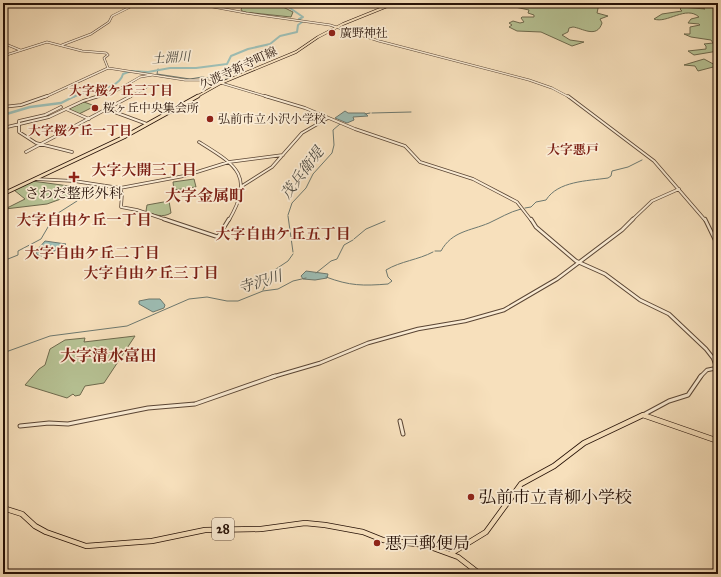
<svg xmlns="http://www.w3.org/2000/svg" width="721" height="577" font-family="'IM FELL Great Primer','Noto Serif JP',serif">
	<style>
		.green { fill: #b7c395; stroke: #6e6a4e }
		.water { fill: #9dbdb4; stroke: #6d786f }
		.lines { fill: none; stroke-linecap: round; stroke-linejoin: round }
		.stream { stroke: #6d786f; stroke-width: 1 }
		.river-far1 { stroke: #9dbdb4; stroke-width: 2 }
		.river { stroke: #9dbdb4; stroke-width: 2.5 }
		.minor-far3-casing { stroke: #5a4534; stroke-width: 2.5 }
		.minor-far2-casing { stroke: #5a4534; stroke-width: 3.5 }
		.minor-far1-casing { stroke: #5a4534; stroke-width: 4.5 }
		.minor-casing { stroke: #5a4534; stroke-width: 5 }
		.major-far2-casing { stroke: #261107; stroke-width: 3 }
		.major-far1-casing { stroke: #261107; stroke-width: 4.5 }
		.major-casing { stroke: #261107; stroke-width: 6 }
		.minor-far3 { stroke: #faebd3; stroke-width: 1.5 }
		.minor-far2 { stroke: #faebd3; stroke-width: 2 }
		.minor-far1 { stroke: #faebd3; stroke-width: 2.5 }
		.minor { stroke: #faebd3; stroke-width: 3 }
		.major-far2 { stroke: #f7e0bc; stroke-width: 2 }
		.major-far1 { stroke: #f7e0bc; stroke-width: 3 }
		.major { stroke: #f7e0bc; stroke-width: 4.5 }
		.poi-dot { fill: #8f2418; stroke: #faebd3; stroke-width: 1.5 }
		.labels { text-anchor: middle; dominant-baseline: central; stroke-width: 3.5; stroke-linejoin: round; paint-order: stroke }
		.far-poi-label { font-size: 12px; fill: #261107; stroke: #faebd3; text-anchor: start }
		.far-street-label { font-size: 12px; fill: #261107; stroke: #faebd3 }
		.far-water-label { font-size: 13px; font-style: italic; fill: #504d44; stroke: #faebd3 }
		.far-neighbourhood-label { font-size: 13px; font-weight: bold; fill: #7a1f14; stroke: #faebd3 }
		.far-quarter-label { font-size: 13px; font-weight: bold; fill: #7a1f14; stroke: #faebd3 }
		.shield { fill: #faebd3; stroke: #665244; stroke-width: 1 }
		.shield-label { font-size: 13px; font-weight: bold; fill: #261107 }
		.poi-label { font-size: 14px; fill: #261107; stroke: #faebd3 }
		.neighbourhood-label { font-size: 15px; font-weight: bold; fill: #7a1f14; stroke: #faebd3 }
		.water-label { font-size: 15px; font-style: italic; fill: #504d44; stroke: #faebd3 }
		.quarter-label { font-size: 16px; font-weight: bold; fill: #7a1f14; stroke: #faebd3 }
		.near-poi-label { font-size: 17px; fill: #261107; stroke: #faebd3; text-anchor: start }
	</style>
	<rect width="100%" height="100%" fill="#f7e0bc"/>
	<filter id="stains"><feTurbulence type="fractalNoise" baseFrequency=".005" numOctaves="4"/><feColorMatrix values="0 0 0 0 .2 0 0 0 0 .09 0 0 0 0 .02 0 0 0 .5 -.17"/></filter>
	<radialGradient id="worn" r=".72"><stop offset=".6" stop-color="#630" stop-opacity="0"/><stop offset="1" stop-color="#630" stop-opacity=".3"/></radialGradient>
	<path class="green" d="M 243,3 L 287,3 L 283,5 L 283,7 L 293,12 L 291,17 L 244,12 L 241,10 Z
		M 557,3 L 613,3 L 609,6 L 599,4 L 597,13 L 608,16 L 600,19 L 602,23 C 597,39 582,28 573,27 L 569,28 L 568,32 L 562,35 L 570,40 L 584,42 L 572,46 L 541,32 L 517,31 L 509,27 L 512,25 L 509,23 L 513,21 L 520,23 L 524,22 L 521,18 L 522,17 L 534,17 L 534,15 L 528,13 L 529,10 L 515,7 L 516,6 C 535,9 540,6 557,3 Z
		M 686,3 L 718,3 L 718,51 L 694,55 L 688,51 L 706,49 L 706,46 L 704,44 L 713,43 L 711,40 L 691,37 L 684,34 L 690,34 L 690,27 L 700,25 L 699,24 L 688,23 L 691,19 L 699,17 C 686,5 667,24 654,19 L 662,14 L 682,11 L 680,9 L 682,7 L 705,9 Z
		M 704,59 L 717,66 L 698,71 L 695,66 L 684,65 Z
		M 84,102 L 95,106 L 79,114 L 68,109 Z
		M 194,179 L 196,187 L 174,190 L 173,182 Z
		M 32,181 L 69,186 L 72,195 L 47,204 L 5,209 L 25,199 L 14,190 Z
		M 169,201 L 171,213 C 163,218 154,215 146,211 L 147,205 Z
		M 135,336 L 104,383 L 85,386 L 80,395 L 75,396 L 73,394 L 67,398 L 25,385 L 39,369 L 45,365 L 50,349 L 65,340 L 85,338 L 84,342 Z"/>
	<path class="water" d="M 345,111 L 348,113 L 365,113 L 368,116 L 353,117 L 354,120 L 347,123 L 335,118 Z
		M 45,241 L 66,244 L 44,257 L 36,254 L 38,249 Z
		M 306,271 L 328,274 L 327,278 L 315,280 L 303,279 L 301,276 Z
		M 149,299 L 160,299 L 165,305 L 164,308 L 153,312 L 139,304 L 139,301 Z"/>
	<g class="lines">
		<path class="stream" d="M 158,69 L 157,74 L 190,79 L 202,77 L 223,80 L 230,78
			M 372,113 L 411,112
			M 365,114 L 370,113
			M 525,208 L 531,207 L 536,202 L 546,200 C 558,181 587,181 608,178 L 611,176 L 612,171 L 628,167 L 642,160
			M 288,215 L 292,203 L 306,188 L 313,174 L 332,153 L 334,145 L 333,130 L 340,124
			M 288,216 L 293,252
			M 354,239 L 366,229 L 385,221
			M 435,251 L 441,251 C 452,231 470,231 489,223 C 500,218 509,212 521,209
			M 3,261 L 18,255 L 18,251 L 41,239 L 55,215 L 77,201
			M 316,273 L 331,261 L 337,259 L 344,245 L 353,240
			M 326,277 C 350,286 363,286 388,284 L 392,281 L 388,277 L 386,270 C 401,261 418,260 433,252
			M 263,290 L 273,271 L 288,261 L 293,254
			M 3,353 L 50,336 L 127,326 L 189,299 L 207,297 L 227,301 L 238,301 L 263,291 L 278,289 L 293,281 L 306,278"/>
		<path class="river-far1" d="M 73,97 C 87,90 119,91 123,74 L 131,71 L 148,72 L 170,68 L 196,68 L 227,64 L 231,56 L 248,49 L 270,44 L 280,36 L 297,32 L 298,25 L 302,22 L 299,19 L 303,17 L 287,6 L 293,3"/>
		<path class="river" d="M 3,115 L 30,107 L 61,103 L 75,96"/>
		<g class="minor-far3-casing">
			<path id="minor-far3" d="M 192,3 L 246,13 L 330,25 L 379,41 L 529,80 L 552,88 L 569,97
				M 3,43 L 20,50
				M 62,45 L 91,34 L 109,22 L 112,16 L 138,3
				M 3,56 L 47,42 L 82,51 L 106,53 L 108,55 L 104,58 L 108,68
				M 45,97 L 108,68 L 185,80 L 202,80 L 221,83 L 268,97
				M 96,97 L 116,91 L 140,77 L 152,75
				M 130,97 L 150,85"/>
		</g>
		<g class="minor-far2-casing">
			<path id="minor-far2" d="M 265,96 L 305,108 L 355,129 L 405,146 L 420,162 L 473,179 L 517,202 L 531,220
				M 568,96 L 654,161 L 705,220
				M 3,107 L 21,105 L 47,96
				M 61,107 L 45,115 L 19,121 L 19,132 L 36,143 L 72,152
				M 66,109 L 89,119
				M 109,110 L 147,124
				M 3,128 L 49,117 L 83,101 L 99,96
				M 199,142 C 236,165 255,175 229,220
				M 26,152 L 131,96
				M 35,179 L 74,181 L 120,188 L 184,176 L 229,162 L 283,155
				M 242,186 L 272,167 L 302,133 L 328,118
				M 120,188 L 122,194 L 121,207 L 137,210 L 167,220
				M 632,220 L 652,201 L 679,189"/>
		</g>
		<g class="minor-far1-casing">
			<path id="minor-far1" d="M 164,219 L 218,237 L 229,219
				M 531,219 L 536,227 L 576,261 L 605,274 L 640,300 L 669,314 L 706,349 L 713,358 L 718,371
				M 705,219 L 718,246
				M 272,377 L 320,363 L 368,343 L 418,329 L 465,321 L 504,310 L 557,279 L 622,230 L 633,219
				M 700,377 L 707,370 L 717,368"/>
		</g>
		<g class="minor-casing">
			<path id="minor" d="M 643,415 L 669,401 L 688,395 L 701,376
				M 400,421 L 403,434
				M 20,426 L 49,423 L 68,424 L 148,408 L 195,404 L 275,376"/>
		</g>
		<g class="major-far2-casing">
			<path id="major-far2" d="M 196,97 L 221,83 L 296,52 L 318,37 L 343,24 L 395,3"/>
		</g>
		<g class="major-far1-casing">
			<path id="major-far1" d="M 3,194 L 124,137 L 198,96"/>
		</g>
		<g class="major-casing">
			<path id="major" d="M 3,508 L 22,514 L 35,526 L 46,532 L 86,546 L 152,541 L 205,530 L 261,529 L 305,523 L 325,525 L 363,532 L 383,540 L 425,545 L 458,557 L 480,574
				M 450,554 L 486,532 L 521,484 L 554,466 L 584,443 L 643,415 L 718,441"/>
		</g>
		<use href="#minor-far3" class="minor-far3"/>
		<use href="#minor-far2" class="minor-far2"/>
		<use href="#minor-far1" class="minor-far1"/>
		<use href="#minor" class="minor"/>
		<use href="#major-far2" class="major-far2"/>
		<use href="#major-far1" class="major-far1"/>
		<use href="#major" class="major"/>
	</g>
	<g class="poi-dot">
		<circle cx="332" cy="33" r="4"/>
		<circle cx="95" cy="108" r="4"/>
		<circle cx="210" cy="119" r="4"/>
		<path d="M72 171h4v4h4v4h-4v4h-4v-4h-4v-4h4z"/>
		<circle cx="471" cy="497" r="4"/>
		<circle cx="377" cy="543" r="4"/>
	</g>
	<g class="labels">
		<g class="far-poi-label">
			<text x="340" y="33">廣野神社</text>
			<text x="103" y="108">桜ヶ丘中央集会所</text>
			<text x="218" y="119">弘前市立小沢小学校</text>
		</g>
		<g class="far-street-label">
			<text transform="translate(238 68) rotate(-25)">久渡寺新寺町線</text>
		</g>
		<g class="far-water-label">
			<text transform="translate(171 58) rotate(-4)">土淵川</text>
		</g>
		<g class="far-neighbourhood-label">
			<text x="121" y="91">大字桜ケ丘三丁目</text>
			<text x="80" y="131">大字桜ケ丘一丁目</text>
		</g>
		<g class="far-quarter-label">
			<text x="573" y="150">大字悪戸</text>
		</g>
		<rect class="shield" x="212" y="518" width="22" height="22" rx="3"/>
		<g class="shield-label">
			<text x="223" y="529">28</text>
		</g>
		<g class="poi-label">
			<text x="74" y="193">さわだ整形外科</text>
		</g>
		<g class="neighbourhood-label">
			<text x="144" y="170">大字大開三丁目</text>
			<text x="84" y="220">大字自由ケ丘一丁目</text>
			<text x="283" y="234">大字自由ケ丘五丁目</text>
			<text x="92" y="253">大字自由ケ丘二丁目</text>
			<text x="151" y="273">大字自由ケ丘三丁目</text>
		</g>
		<g class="water-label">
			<text transform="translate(302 173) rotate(-53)">茂兵衛堤</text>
			<text transform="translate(260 282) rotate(-17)">寺沢川</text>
		</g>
		<g class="quarter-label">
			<text x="205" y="195">大字金属町</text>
			<text x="108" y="355">大字清水富田</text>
		</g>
		<g class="near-poi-label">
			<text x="479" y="497">弘前市立青柳小学校</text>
			<text x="385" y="543">悪戸郵便局</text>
		</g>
	</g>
	<rect width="721" height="577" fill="none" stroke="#f7e0bc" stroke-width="16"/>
	<rect x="4" y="4" width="713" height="569" fill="none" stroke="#261107" stroke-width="2"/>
	<rect x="8" y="8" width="705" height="561" fill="none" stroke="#261107"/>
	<rect width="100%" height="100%" filter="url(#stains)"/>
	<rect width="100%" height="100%" fill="url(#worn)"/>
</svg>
